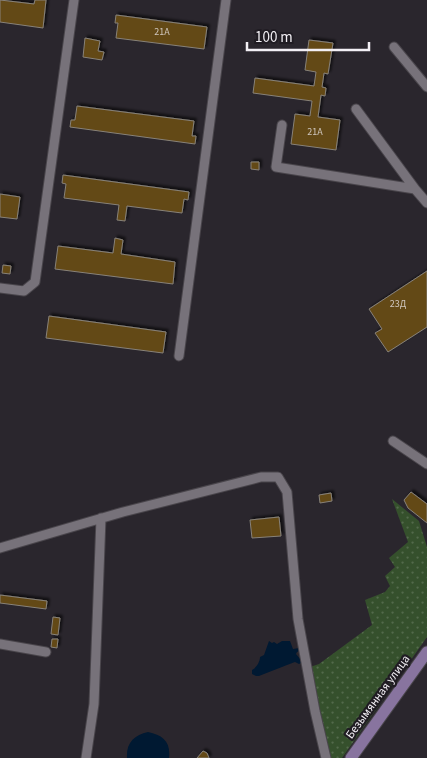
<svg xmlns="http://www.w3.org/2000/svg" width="427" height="758" font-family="'Source Sans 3',sans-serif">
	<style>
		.grass { fill: url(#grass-dots) }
		.water { fill: #001932 }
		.building { fill: #644816; stroke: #878279; filter: url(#shadow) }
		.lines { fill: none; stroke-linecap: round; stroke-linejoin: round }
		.minor-casing { stroke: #49454b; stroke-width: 11 }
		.major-casing { stroke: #49454b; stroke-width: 13 }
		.minor { stroke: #77727a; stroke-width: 9 }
		.major { stroke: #88749f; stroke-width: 11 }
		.labels { text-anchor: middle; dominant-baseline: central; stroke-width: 4.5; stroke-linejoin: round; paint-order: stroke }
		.number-label { font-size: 10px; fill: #cfc6bd }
		.street-label { font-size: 12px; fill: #f3f0f5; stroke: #201c23 }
	</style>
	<defs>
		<pattern id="grass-dots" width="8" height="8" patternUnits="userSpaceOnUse" patternTransform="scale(1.25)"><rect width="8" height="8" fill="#35502c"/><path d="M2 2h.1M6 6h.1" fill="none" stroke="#536a4b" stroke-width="1.8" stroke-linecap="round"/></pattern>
		<filter id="shadow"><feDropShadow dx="2.5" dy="-2.5" stdDeviation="1" flood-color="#0009"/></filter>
	</defs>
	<rect width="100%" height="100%" fill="#2a262d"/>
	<path class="grass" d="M 392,499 L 419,521 L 427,547 L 427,637 L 342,758 L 327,758 L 310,667 L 319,664 L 372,625 L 365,600 L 385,592 L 390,586 L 385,576 L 395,567 L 389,558 L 408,542 Z"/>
	<path class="water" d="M 269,641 L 272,643 L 274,642 L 277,644 L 282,641 L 290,641 L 293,649 L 299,648 L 299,651 L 297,652 L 296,654 L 301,660 L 301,663 L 299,664 L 295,662 C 292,663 290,664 287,665 C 278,669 268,672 259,676 L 256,676 L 252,674 L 252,670 C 256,668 260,662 260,657 L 264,655 Z
		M 148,732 C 163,735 171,742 169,758 L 127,758 C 126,743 134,735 148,732 Z"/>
	<path class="building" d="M 0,0 L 34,4 L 35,0 L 46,0 L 43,28 L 0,22 Z
		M 116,15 L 207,27 L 204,49 L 116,38 L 118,23 L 115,23 Z
		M 85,38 L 100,41 L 98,51 L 104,52 L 102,60 L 83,57 Z
		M 309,40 L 333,43 L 328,74 L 324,73 L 322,87 L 326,88 L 325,96 L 321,95 L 318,117 L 340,120 L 336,150 L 291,144 L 295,114 L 310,116 L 312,101 L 253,93 L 255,78 L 314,86 L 316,72 L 305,70 Z
		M 77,106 L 194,121 L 192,136 L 196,136 L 195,144 L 70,127 L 71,120 L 75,120 Z
		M 251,162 L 259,162 L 259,170 L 251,169 Z
		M 63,175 L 189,192 L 188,200 L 184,199 L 182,213 L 127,206 L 125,221 L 117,220 L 119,205 L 64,198 L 66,184 L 62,183 Z
		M 0,194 L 20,197 L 17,219 L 0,217 Z
		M 115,238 L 123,240 L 121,254 L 175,262 L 173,284 L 55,269 L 58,246 L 113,253 Z
		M 3,265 L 11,266 L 10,274 L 2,273 Z
		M 427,271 L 427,327 L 388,352 L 375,333 L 382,329 L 369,309 Z
		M 49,316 L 166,332 L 163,353 L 46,338 Z
		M 411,492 L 427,504 L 427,523 L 408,508 L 404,500 Z
		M 331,493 L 332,501 L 320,503 L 319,495 Z
		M 279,517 L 281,536 L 252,538 L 250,520 Z
		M 0,595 L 47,601 L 46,609 L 0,603 Z
		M 53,617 L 60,618 L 58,635 L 51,634 Z
		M 52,639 L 58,639 L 57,648 L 51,647 Z
		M 203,751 L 207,753 L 209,758 L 197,758 Z"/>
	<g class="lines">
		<g class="minor-casing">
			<path id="minor" d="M 394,47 L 427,87
				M 356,109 L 415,189 L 427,203
				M 282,125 L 276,167 L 415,189
				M 0,288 L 24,291 L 35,282 L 74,0
				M 179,356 L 226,0
				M 393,441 L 427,464
				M 0,548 L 123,512 L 261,477 L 278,477 L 287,492 L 298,619 L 315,711 L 326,758
				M 0,644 L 46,652
				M 86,758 L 94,704 L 101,518"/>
		</g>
		<g class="major-casing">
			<path id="major" d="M 351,758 L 427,652"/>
		</g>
		<use href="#minor" class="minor"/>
		<use href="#major" class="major"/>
	</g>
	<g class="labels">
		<g class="number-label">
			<text x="162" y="32">21А</text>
			<text x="315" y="132">21А</text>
			<text x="398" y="304">23Д</text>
		</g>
		<g class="street-label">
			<text transform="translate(378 697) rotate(-54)">Безымянная улица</text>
		</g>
	</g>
	<path d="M247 42v8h122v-8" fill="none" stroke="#f3f0f5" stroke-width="2.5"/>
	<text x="255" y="42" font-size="15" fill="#f3f0f5" stroke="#201c23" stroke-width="4" paint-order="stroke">100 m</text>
</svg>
